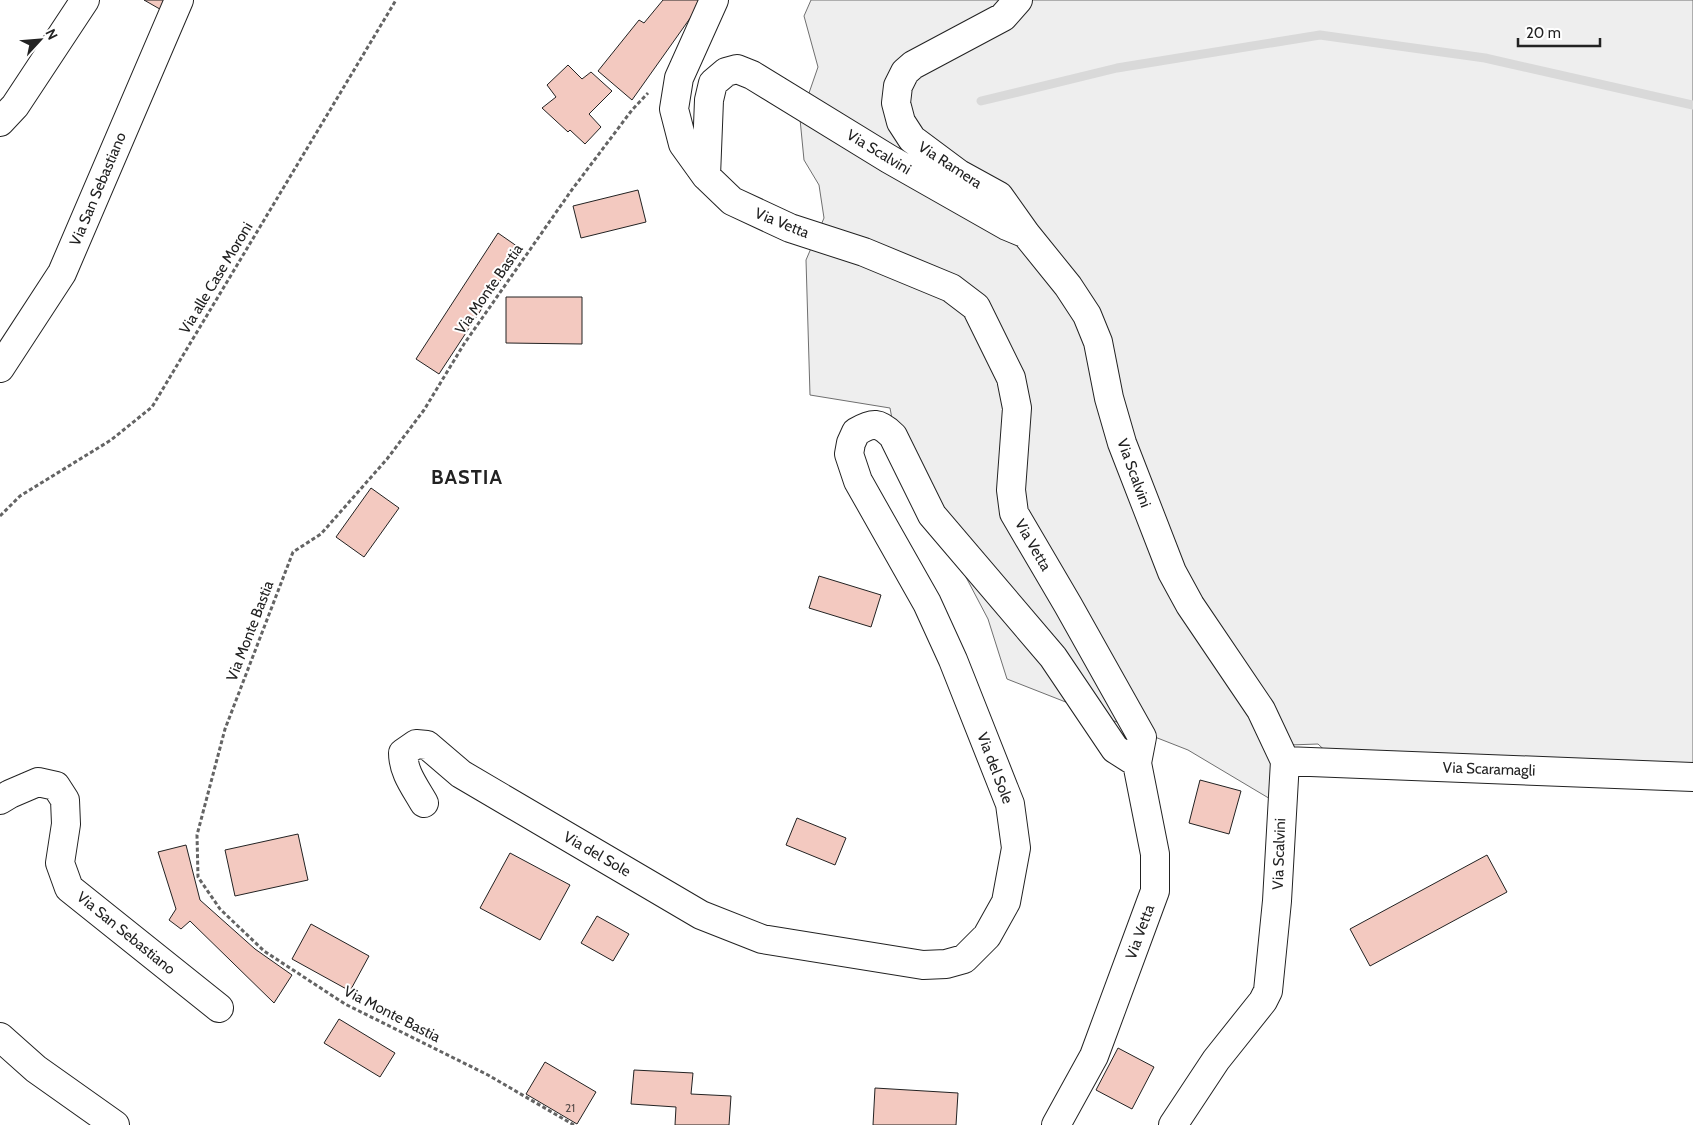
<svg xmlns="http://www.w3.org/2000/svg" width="1693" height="1125" font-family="Cabin,sans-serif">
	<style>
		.green { fill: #eee; stroke: #6f6f6f }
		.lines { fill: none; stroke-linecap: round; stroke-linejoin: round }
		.stream { stroke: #d9d9d9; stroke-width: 9 }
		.building { fill: #f3c9c0; stroke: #222 }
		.minor-casing { stroke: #222; stroke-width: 30 }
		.path { stroke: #646464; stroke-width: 3; stroke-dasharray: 4 2.5; stroke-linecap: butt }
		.minor { stroke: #fff; stroke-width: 28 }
		.labels { text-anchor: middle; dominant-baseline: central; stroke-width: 4; stroke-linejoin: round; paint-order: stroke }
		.number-label { font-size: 12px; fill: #564c4a }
		.street-label { font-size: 15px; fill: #222; stroke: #fff }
		.district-label { font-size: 20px; font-weight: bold; letter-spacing: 1px; fill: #222; stroke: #fff }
	</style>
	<rect width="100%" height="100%" fill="#fff"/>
	<path class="green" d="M 811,0 L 1693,0 L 1693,772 L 1336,761 L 1318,744 L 1289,745 L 1282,806 L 1188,750 L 1007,679 L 988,619 L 897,446 L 890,408 L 810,395 L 806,260 L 824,218 L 819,185 L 804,160 L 800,119 L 818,67 L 804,16 Z"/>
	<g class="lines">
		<path class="stream" d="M 981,101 L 1117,68 L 1320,35 L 1485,58 L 1693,105"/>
	</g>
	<path class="building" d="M 144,0 L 169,0 L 165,12 Z
		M 663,0 L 703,0 L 632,100 L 598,71 L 639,20 L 644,23 Z
		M 568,65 L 582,79 L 591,72 L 612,91 L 589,114 L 601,127 L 585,144 L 570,130 L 568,132 L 542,108 L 556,97 L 547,85 Z
		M 638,190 L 646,222 L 581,238 L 573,206 Z
		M 498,233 L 521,249 L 439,374 L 416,359 Z
		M 506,297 L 582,297 L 582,344 L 506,343 Z
		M 371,488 L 399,508 L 364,557 L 336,537 Z
		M 819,576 L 881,595 L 871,627 L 809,608 Z
		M 1200,780 L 1241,791 L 1229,834 L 1189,823 Z
		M 797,818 L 846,838 L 835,865 L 786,845 Z
		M 298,834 L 308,880 L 235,896 L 225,850 Z
		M 186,845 L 200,900 L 255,949 L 292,975 L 274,1003 L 190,921 L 181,929 L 169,920 L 176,909 L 158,852 Z
		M 510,853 L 570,885 L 540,940 L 480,908 Z
		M 1487,855 L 1507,892 L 1370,966 L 1350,929 Z
		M 597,916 L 629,934 L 613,961 L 581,943 Z
		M 311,924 L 369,956 L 350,991 L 292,959 Z
		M 339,1019 L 395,1053 L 380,1077 L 324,1043 Z
		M 1118,1048 L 1154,1067 L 1132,1109 L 1096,1090 Z
		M 545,1062 L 596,1092 L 577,1124 L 526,1094 Z
		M 634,1070 L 693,1073 L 691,1094 L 731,1096 L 729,1125 L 675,1125 L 676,1107 L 631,1104 Z
		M 875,1088 L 958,1093 L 956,1125 L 873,1125 Z"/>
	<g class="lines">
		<g class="minor-casing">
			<path id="minor" d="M 714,0 L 679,78 L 674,109 L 683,144 L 706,176 L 732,201 L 790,228 L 864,252 L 951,288 L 976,307 L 1011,378 L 1017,408 L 1011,490 L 1014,513 L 1068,605 L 1142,737 L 1137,763 L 1155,854 L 1155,891 L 1094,1056 L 1056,1125
				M 1018,0 L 1003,17 L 913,65 L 905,72 L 898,86 L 896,103 L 901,122 L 912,139 L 959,174 L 999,196 L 1026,234 L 1068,286 L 1087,315 L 1098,342 L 1109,398 L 1122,443 L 1172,572 L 1190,605 L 1261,710 L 1285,761 L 1277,901 L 1268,991 L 1263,1001 L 1216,1060 L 1173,1125
				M 0,122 L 15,106 L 85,0
				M 706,176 L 709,100 L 713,83 L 726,72 L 737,69 L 752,75 L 889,159 L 1007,226 L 1024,233
				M 0,368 L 62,273 L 179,0
				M 1285,761 L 1693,777
				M 0,800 L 10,794 L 38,782 L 56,786 L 65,800 L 66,824 L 60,863 L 69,888 L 219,1008
				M 424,803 C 415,787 403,772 403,753 L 416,744 L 427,745 L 461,774 L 701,915 L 762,939 L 923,965 L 946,964 L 964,959 L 987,936 L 1006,902 L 1016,848 L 1010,804 L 953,660 L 927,603 L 858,481 L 849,454 L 851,443 L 856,432 C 873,422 879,422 893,436 L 932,515 L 1053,657 L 1115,749 L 1137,763
				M 0,1037 L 36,1069 L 115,1125"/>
		</g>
		<path class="path" d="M 0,516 L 20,496 L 111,440 L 152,407 L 396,0
			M 574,1125 L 488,1075 L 345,1004 L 264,951 L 220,909 L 198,877 L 197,835 L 225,729 L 293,552 L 321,534 L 387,459 L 424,410 L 464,344 L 571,191 L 632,110 L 648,93"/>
		<use href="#minor" class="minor"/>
	</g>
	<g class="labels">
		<g class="number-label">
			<text x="570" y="1107">21</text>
		</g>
		<g class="street-label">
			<text transform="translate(879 152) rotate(31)">Via Scalvini</text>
			<text transform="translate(950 165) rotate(33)">Via Ramera</text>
			<text transform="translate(98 189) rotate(-67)">Via San Sebastiano</text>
			<text transform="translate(782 223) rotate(22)">Via Vetta</text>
			<text transform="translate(216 278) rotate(-59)">Via alle Case Moroni</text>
			<text transform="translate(489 289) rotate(-55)">Via Monte Bastia</text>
			<text transform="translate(1134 473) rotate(70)">Via Scalvini</text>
			<text transform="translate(1033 545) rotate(60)">Via Vetta</text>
			<text transform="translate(250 631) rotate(-69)">Via Monte Bastia</text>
			<text transform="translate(995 768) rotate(69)">Via del Sole</text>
			<text transform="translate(1489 769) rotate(2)">Via Scaramagli</text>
			<text transform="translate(597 854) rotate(30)">Via del Sole</text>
			<text transform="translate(1279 854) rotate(-88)">Via Scalvini</text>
			<text transform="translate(1140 932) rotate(-70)">Via Vetta</text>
			<text transform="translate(126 933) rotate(39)">Via San Sebastiano</text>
			<text transform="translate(392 1014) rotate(27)">Via Monte Bastia</text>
		</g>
		<g class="district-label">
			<text x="467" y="477">BASTIA</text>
		</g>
	</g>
	<g transform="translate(40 40) rotate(64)" stroke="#ffffff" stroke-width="4" paint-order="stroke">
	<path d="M0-4L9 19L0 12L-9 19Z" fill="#222222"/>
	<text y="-8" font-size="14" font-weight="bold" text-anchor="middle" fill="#222222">N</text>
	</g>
	<path d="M1518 38v8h82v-8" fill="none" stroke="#222222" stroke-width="2.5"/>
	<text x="1526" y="38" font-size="15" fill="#222222" stroke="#ffffff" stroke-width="4" paint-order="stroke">20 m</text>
</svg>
